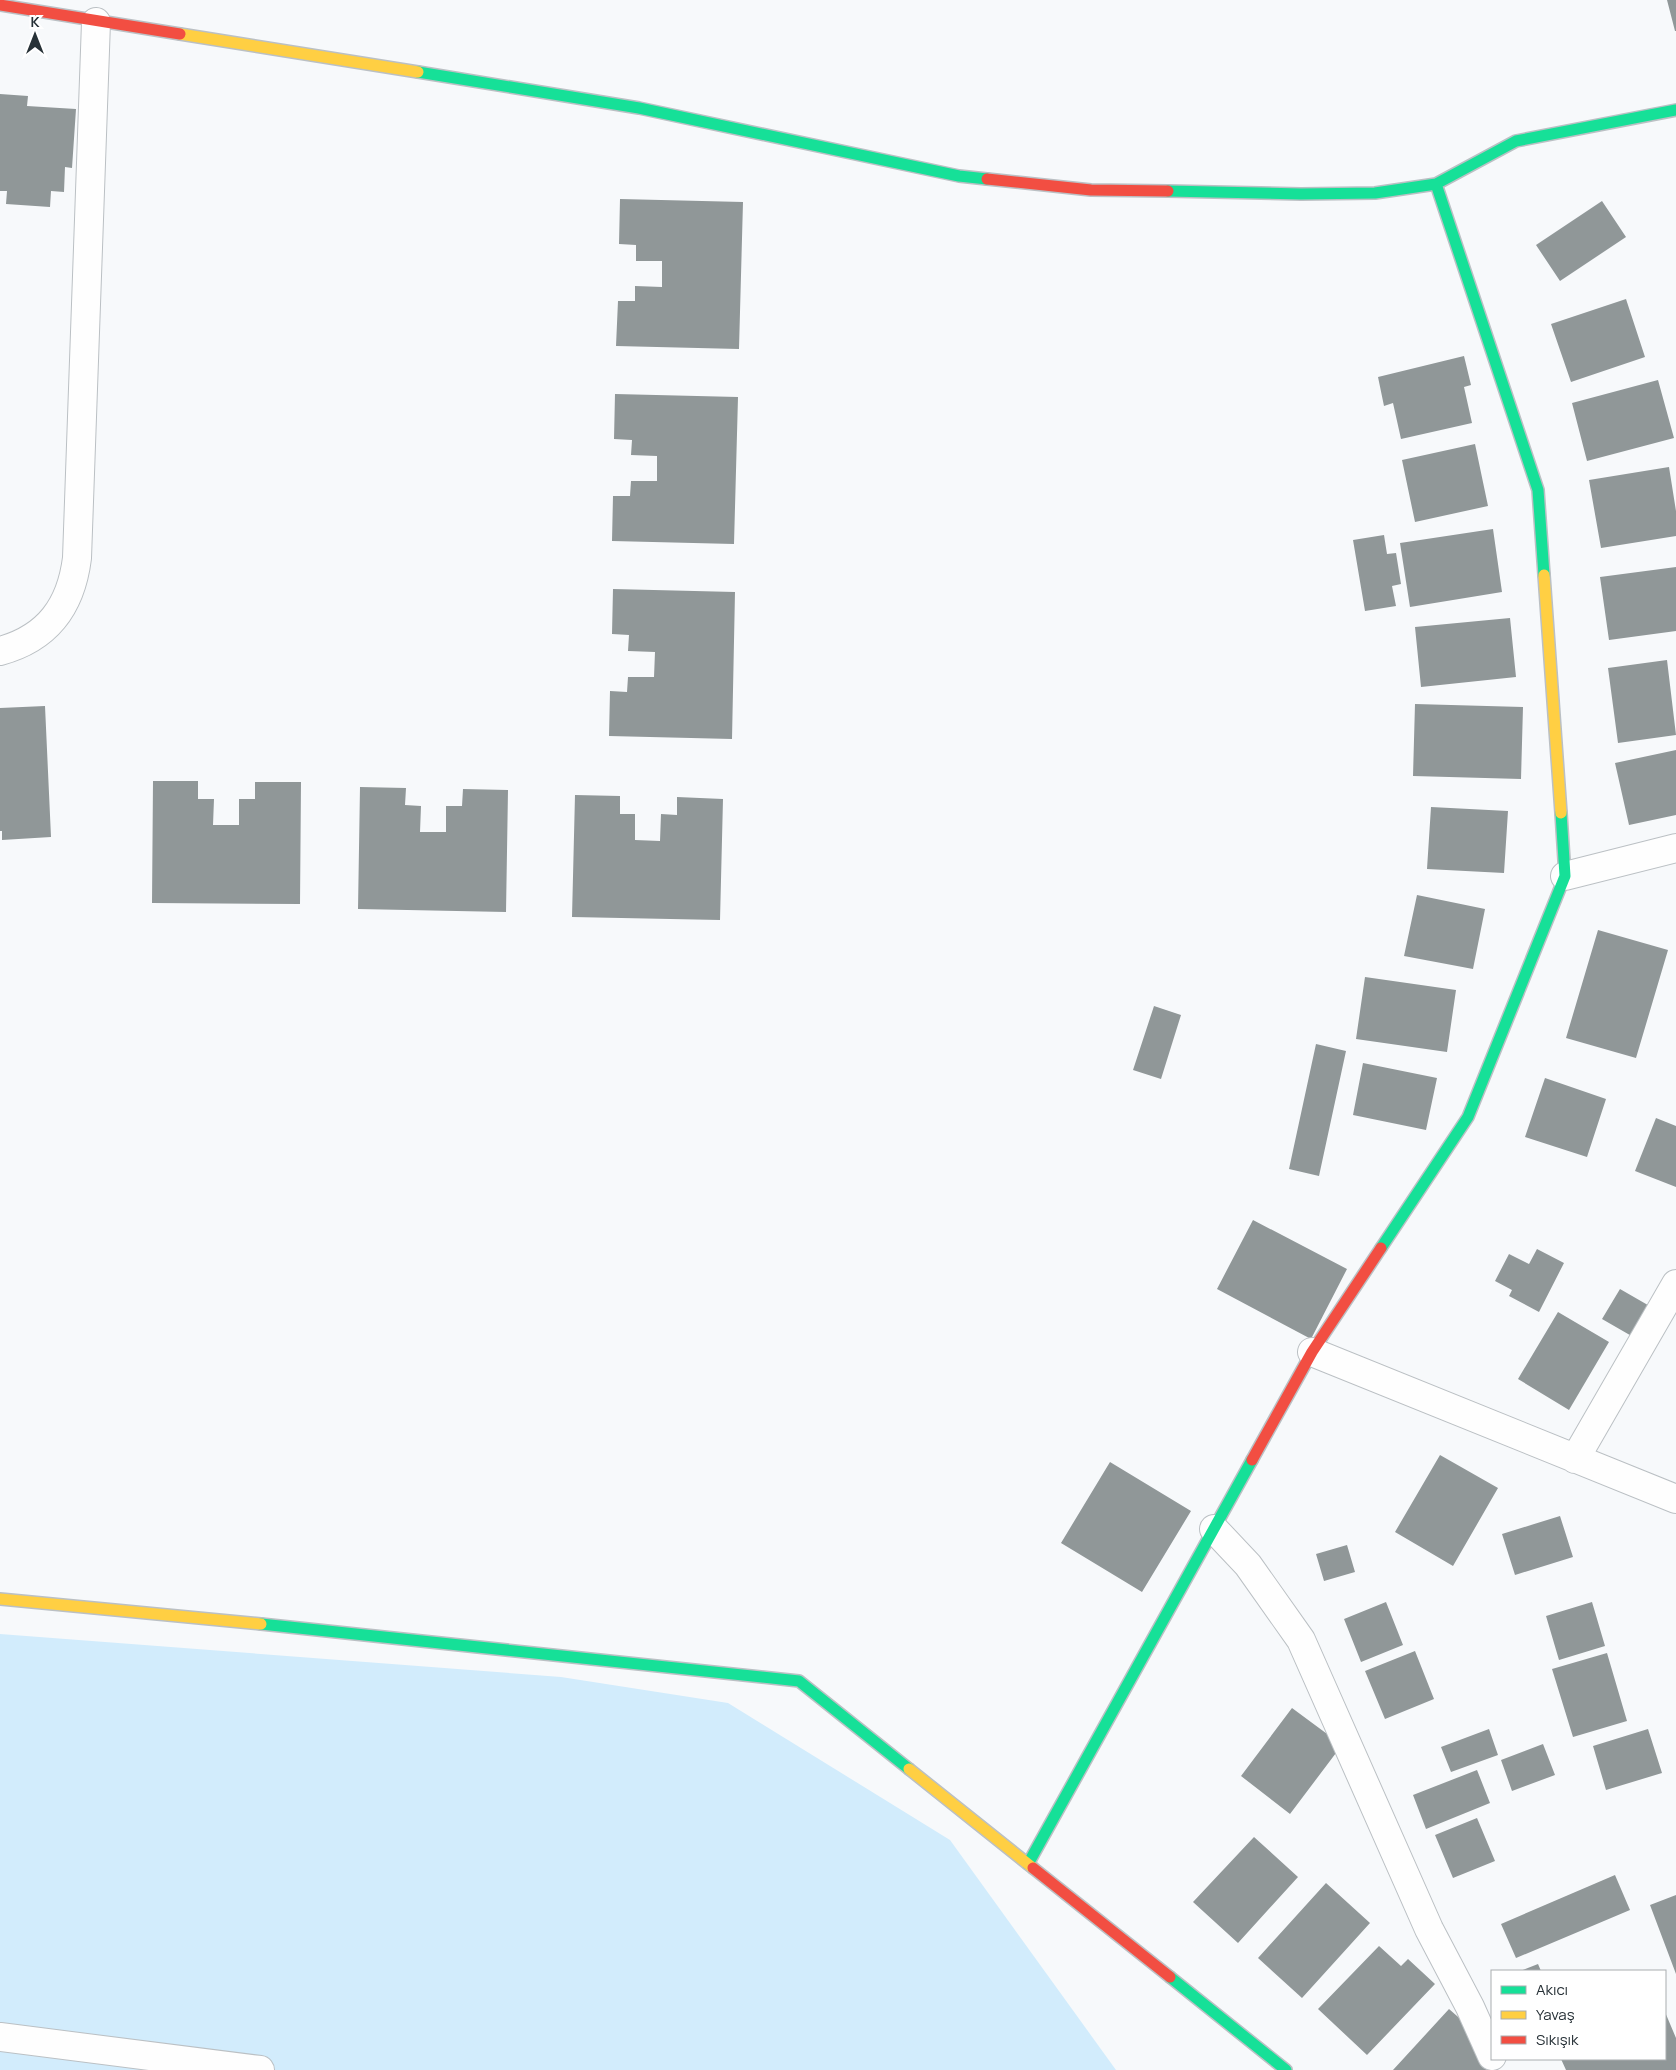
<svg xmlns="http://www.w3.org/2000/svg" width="1676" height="2070" font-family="Manrope,sans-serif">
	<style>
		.green { fill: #d2ecfc }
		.building { fill: #909798 }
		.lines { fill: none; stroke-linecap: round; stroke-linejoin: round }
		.street-casing { stroke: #bbc0c4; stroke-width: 30 }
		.fast-casing { stroke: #bbc0c4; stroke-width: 14 }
		.slow-casing { stroke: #bbc0c4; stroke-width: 14 }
		.jam-casing { stroke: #bbc0c4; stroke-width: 14 }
		.street { stroke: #fefefe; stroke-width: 28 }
		.fast { stroke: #16e098; stroke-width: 11 }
		.slow { stroke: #ffcf43; stroke-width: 11 }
		.jam { stroke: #f24e42; stroke-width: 11 }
	</style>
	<rect width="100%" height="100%" fill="#f7f9fb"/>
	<path class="green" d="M 0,1634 L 561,1677 L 728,1703 L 950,1840 L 1116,2070 L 0,2070 Z"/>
	<path class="building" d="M 1667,0 L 1676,0 L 1676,31 L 1675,31 Z
		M 0,94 L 28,96 L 27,106 L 76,109 L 72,168 L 65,167 L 64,192 L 51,191 L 50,207 L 6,204 L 7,191 L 0,191 Z
		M 620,199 L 743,202 L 739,349 L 616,346 L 618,301 L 635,301 L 635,286 L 662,287 L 662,261 L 636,261 L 636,245 L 619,244 Z
		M 1602,201 L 1626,237 L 1560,281 L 1536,245 Z
		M 1626,299 L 1645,357 L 1571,382 L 1551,324 Z
		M 1464,356 L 1471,385 L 1464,387 L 1472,423 L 1401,439 L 1393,403 L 1384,406 L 1378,377 Z
		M 1658,380 L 1674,438 L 1587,461 L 1572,403 Z
		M 615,394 L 738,397 L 734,544 L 612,541 L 613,496 L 630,496 L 631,481 L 657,481 L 657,456 L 631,455 L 632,440 L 614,439 Z
		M 1475,444 L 1488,506 L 1415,522 L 1402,460 Z
		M 1669,467 L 1676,511 L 1676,536 L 1601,548 L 1589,480 Z
		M 1493,529 L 1502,592 L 1410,607 L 1400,543 Z
		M 1384,535 L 1387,554 L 1396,553 L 1401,584 L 1392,586 L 1396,606 L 1365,611 L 1353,540 Z
		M 1676,567 L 1676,631 L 1609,640 L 1600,577 Z
		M 613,589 L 735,592 L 732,739 L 609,736 L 610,691 L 627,692 L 628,677 L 654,677 L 655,652 L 628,651 L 629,635 L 612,634 Z
		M 1510,618 L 1516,677 L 1421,687 L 1415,627 Z
		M 1667,660 L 1676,735 L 1618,743 L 1608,668 Z
		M 1415,704 L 1523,707 L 1521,779 L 1413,776 Z
		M 45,706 L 51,837 L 2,840 L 2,831 L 0,831 L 0,708 Z
		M 1676,750 L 1676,815 L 1629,825 L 1615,763 Z
		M 153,781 L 198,781 L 198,799 L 214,799 L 213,825 L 239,825 L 239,799 L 255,799 L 255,782 L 301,782 L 300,904 L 152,903 Z
		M 360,787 L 406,788 L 405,805 L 421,806 L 420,832 L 446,832 L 446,806 L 462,806 L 463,789 L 508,790 L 506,912 L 358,909 Z
		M 575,795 L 620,796 L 620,814 L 635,814 L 635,840 L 660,841 L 661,814 L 677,815 L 677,797 L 723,799 L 720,920 L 572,917 Z
		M 1431,807 L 1508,811 L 1504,873 L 1427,869 Z
		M 1417,895 L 1485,909 L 1473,969 L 1404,956 Z
		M 1598,930 L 1668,950 L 1636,1058 L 1566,1038 Z
		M 1365,977 L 1456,990 L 1447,1052 L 1356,1039 Z
		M 1154,1006 L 1181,1015 L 1161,1079 L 1133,1070 Z
		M 1316,1044 L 1346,1051 L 1319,1176 L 1289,1169 Z
		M 1363,1063 L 1437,1078 L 1426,1130 L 1353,1115 Z
		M 1545,1078 L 1606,1099 L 1587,1157 L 1525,1137 Z
		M 1656,1118 L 1676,1126 L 1676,1187 L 1635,1171 Z
		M 1253,1220 L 1347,1269 L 1311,1339 L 1217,1289 Z
		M 1537,1249 L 1564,1263 L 1539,1312 L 1509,1296 L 1512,1290 L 1495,1281 L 1509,1254 L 1529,1264 Z
		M 1620,1289 L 1653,1308 L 1635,1338 L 1602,1319 Z
		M 1558,1312 L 1609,1342 L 1569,1410 L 1518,1379 Z
		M 1440,1455 L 1498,1488 L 1453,1566 L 1395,1532 Z
		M 1110,1462 L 1191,1511 L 1142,1592 L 1061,1543 Z
		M 1560,1516 L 1573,1557 L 1515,1575 L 1502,1534 Z
		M 1347,1545 L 1355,1572 L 1324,1581 L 1316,1554 Z
		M 1386,1602 L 1403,1645 L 1361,1662 L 1344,1619 Z
		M 1592,1602 L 1605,1646 L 1559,1660 L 1546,1616 Z
		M 1415,1651 L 1434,1699 L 1385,1719 L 1365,1671 Z
		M 1607,1653 L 1627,1721 L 1573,1737 L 1552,1669 Z
		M 1292,1708 L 1342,1745 L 1290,1814 L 1241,1776 Z
		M 1489,1729 L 1498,1755 L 1451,1772 L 1441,1747 Z
		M 1648,1729 L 1662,1773 L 1606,1790 L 1593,1746 Z
		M 1543,1744 L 1555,1775 L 1512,1791 L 1501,1760 Z
		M 1477,1770 L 1490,1803 L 1426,1829 L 1413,1795 Z
		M 1477,1818 L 1495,1861 L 1453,1878 L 1435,1835 Z
		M 1254,1837 L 1298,1877 L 1238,1943 L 1193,1902 Z
		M 1615,1875 L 1630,1910 L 1516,1958 L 1501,1924 Z
		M 1326,1883 L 1370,1923 L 1302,1998 L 1258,1958 Z
		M 1676,1895 L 1676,1974 L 1650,1905 Z
		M 1379,1946 L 1401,1966 L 1408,1959 L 1435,1984 L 1367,2055 L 1318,2009 Z
		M 1538,1964 L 1541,1971 L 1520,1971 Z
		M 1449,2009 L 1481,2037 L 1472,2047 L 1491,2065 L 1486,2070 L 1393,2070 Z
		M 1665,2012 L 1676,2038 L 1676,2070 L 1566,2070 L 1561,2059 L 1665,2059 Z"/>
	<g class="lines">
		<g class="street-casing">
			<path id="street" d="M 0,651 C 48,638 71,606 77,558 L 96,22
				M 1565,876 L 1676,848
				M 1312,1352 L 1676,1499
				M 1575,1459 L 1676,1284
				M 1214,1529 L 1248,1565 L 1301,1640 L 1429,1929 L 1470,2007 L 1492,2056
				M 0,2037 L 260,2070"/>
		</g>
		<g class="fast-casing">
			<path id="fast" d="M 418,72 L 639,108 L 959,176 L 987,179
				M 1168,191 L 1301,194 L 1375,193 L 1436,184
				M 1544,575 L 1538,490 L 1436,184 L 1516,141 L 1676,110
				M 1381,1248 L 1468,1117 L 1565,876 L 1561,813
				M 261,1624 L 799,1681 L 909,1769
				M 1028,1864 L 1252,1460
				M 1170,1977 L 1286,2070"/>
		</g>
		<g class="slow-casing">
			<path id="slow" d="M 180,34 L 418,72
				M 1544,575 L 1561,813
				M 0,1599 L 261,1624
				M 909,1769 L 1033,1868"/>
		</g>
		<g class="jam-casing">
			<path id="jam" d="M 0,5 L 180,34
				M 987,179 L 1091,190 L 1168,191
				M 1252,1460 L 1312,1352 L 1381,1248
				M 1033,1868 L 1170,1977"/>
		</g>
		<use href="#street" class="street"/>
		<use href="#fast" class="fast"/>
		<use href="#slow" class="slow"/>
		<use href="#jam" class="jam"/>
	</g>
	<rect x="1491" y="1970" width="175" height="90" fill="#ffffff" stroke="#a9adaf"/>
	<rect x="1501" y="1986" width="25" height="8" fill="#16e098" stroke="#a9adaf"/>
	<text x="1536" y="1995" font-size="15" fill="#273137">Akıcı</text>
	<rect x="1501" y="2011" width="25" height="8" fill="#ffcf43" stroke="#a9adaf"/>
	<text x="1536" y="2020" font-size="15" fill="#273137">Yavaş</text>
	<rect x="1501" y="2036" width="25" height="8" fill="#f24e42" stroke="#a9adaf"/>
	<text x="1536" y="2045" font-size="15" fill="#273137">Sıkışık</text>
	<g transform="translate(35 35)" stroke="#ffffff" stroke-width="4" paint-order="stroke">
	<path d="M0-4L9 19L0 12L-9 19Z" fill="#273137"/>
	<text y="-8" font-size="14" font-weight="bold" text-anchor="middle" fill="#273137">K</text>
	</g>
</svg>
